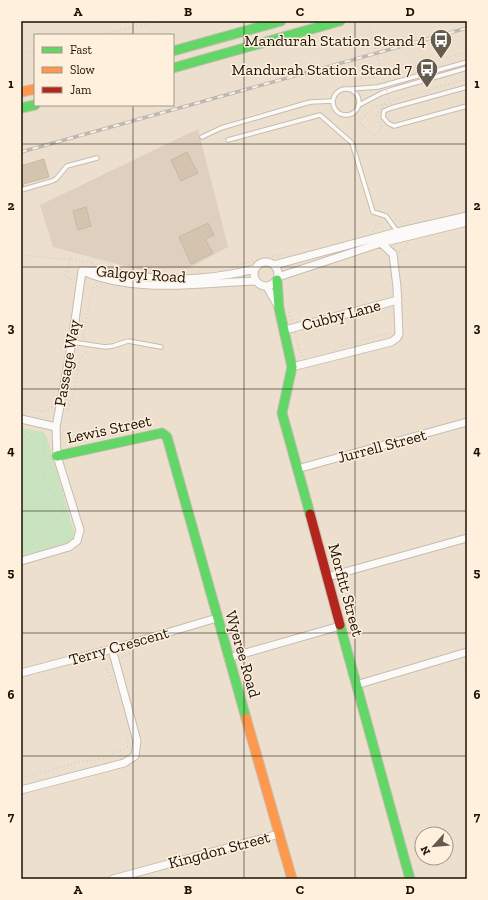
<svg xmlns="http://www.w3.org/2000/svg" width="488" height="900" font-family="'Zilla Slab',serif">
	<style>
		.industrial { fill: #decfbe }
		.green { fill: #c8e3be }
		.building { fill: #d4c4ae; stroke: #c3b8ab }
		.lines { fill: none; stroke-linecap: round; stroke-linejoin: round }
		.lane-casing { stroke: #c6bdaf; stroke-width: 5.5 }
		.street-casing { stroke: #c6bdaf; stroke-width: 9 }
		.fast-casing { stroke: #c6bdaf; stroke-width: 11 }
		.slow-casing { stroke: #c6bdaf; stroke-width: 11 }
		.jam-casing { stroke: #c6bdaf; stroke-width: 11 }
		.path { stroke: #d1ccc7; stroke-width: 1.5; stroke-dasharray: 1 3; stroke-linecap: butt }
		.lane { stroke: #fcfaf8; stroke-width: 3.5 }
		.street { stroke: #fcfaf8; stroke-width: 7 }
		.fast { stroke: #63d668; stroke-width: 9 }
		.slow { stroke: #ff974d; stroke-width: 9 }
		.jam { stroke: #b3261e; stroke-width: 9 }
		.rail-casing { stroke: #bcb8b4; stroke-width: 3.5 }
		.rail { stroke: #ffefdd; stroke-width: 2; stroke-dasharray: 6; stroke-linecap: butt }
		.path-bridge { stroke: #d1ccc7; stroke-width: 1.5; stroke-dasharray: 1 3; stroke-linecap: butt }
		.grid { fill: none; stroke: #1b1207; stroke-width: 1; stroke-opacity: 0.55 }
		.labels { text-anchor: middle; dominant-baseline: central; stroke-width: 3; stroke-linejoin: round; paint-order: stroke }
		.poi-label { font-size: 16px; fill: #1b1207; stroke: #ffefdd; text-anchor: end }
		.street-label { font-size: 16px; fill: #1b1207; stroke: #ffefdd }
		.neatline { fill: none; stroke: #1b1207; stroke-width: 1.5 }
		.grid-label { font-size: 13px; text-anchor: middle; font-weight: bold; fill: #1b1207 }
	</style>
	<rect width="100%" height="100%" fill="#ecdfce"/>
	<path class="industrial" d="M 198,129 L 228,247 L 189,268 L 136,269 L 53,247 L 40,205 Z"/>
	<path class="green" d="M 21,428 L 43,432 L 47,437 L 74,532 L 73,539 L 67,543 L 21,556 Z"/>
	<path class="building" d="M 187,152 L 198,173 L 181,181 L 171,160 Z
		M 44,159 L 49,177 L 23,184 L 24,186 L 21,187 L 21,166 Z
		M 86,207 L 91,226 L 78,230 L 73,211 Z
		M 208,223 L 214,235 L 205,239 L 213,253 L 191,264 L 179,237 Z"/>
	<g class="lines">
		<g class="lane-casing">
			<path id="lane" d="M 467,87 L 391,108 L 384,111 L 383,117 L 388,123 L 394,126 L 467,106
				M333 102a13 13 0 1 1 26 0a13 13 0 1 1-26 0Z
				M 350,89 L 378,87 L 467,62
				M 359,105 L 382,93 L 394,89 L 467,68
				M 202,137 L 221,128 L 303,104 L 311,102 L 333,101
				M 228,140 L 320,115 L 352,143 L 373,212 L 386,216 L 397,231
				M 21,190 L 52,181 L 56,179 L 67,166 L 97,158
				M 72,342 L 105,347 L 113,346 L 128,341 L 161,347"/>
		</g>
		<g class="street-casing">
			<path id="street" d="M254 274a12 12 0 1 1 24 0a12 12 0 1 1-24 0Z
				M 274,265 L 397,232 L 467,216
				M 82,271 C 137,294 198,283 256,281
				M 84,271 C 105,270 125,275 145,277 C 179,281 221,278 254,269
				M 278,277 L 381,243 L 467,222
				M 267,287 L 278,306
				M 285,330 L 398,300
				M 292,367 L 391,342 L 397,338 L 399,334 L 397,287 L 393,254 L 381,243
				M 21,419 L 56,427
				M 297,469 L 467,422
				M 21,561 L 69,547 L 77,541 L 80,530 L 57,456 L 56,427 L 72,342 L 82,271
				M 327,577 L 467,538
				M 228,658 L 340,626
				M 21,673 L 112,649 L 217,618
				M 356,685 L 467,652
				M 21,790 L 124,763 L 135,756 L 137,741 L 112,649
				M 113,879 L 279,834"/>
		</g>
		<g class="fast-casing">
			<path id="fast" d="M 173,51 L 281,21
				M 173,68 L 340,21
				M 21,108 L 35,105
				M 277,280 L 279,308 L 292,367 L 282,413 L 310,514
				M 57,456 L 162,433 L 167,437 L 246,718
				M 340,625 L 410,879"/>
		</g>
		<g class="slow-casing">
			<path id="slow" d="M 21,92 L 35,89
				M 246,718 L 292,879"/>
		</g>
		<g class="jam-casing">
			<path id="jam" d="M 310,514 L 340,625"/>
		</g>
		<path class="path" d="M 97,35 L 160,21
			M 21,54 L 35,50
			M 361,79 L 373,77 L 467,52
			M 395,101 L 399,98 L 467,79
			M 379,122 L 382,127 C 380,131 377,136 372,134 L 360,123 L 360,121 L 372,108 L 385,104
			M 396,219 L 405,223
			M 373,231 L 378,224 L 384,223
			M 399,252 L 402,251 L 408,243
			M 21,255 L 61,259 L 70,258
			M 233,266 L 277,255 L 284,254
			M 73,283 L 70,278 L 65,277 L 70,258 L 92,263
			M 289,312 L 292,322
			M 295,333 L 300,351 L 304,358
			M 85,338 L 83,335 L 92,289 L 96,286 L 102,287 L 102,284
			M 342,346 L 388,333 L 392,331
			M 21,408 L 43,412 L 53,406
			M 66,411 L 68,411 L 70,401 L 74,395 L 80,357 L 86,353 L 87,350
			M 21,438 L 27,434 L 29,428
			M 21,549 C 27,547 36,544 41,539 C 44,537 45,531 47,528 C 50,524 56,522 59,518 C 68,506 57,496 47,490 L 44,478 L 46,464 L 43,431
			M 122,658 L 130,653 L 129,651
			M 462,662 L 467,667
			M 110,664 L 105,666 L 110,675 L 115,691
			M 21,778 L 80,762 L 109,758 L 115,752 L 125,749 L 128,746 L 128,738"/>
		<use href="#lane" class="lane"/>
		<use href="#street" class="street"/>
		<use href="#fast" class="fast"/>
		<use href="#slow" class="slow"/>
		<use href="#jam" class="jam"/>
		<g class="rail-casing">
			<path id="rail" d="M 21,152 L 467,28"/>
		</g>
		<use href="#rail" class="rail"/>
		<path class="path-bridge" d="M 368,21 L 390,103 C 381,106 377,109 377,119"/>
	</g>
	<path class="grid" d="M 133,21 L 133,35M 244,21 L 244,879M 355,21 L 355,879M 133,105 L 133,879M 21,144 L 467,144M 21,267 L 467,267M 21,389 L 467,389M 21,511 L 467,511M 21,633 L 467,633M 21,756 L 467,756"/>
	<defs>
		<g id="bus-pin" transform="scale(1.15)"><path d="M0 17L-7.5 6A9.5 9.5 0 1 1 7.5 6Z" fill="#645a4d" stroke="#ffefdd"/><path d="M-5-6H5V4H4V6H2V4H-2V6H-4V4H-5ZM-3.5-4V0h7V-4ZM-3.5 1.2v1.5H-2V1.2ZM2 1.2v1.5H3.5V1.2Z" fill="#fff"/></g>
	</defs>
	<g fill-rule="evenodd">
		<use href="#bus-pin" x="441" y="40"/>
		<use href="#bus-pin" x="427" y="69"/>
	</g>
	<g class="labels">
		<g class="poi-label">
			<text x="426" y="40">Mandurah Station Stand 4</text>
			<text x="412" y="69">Mandurah Station Stand 7</text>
		</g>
		<g class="street-label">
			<text transform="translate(141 274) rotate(4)">Galgoyl Road</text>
			<text transform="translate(341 315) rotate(-15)">Cubby Lane</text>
			<text transform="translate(67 363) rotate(-80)">Passage Way</text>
			<text transform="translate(109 429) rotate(-12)">Lewis Street</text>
			<text transform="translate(382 446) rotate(-15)">Jurrell Street</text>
			<text transform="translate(346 590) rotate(75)">Morfitt Street</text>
			<text transform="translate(119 646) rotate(-16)">Terry Crescent</text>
			<text transform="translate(243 654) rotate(74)">Wyeree Road</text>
			<text transform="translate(219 850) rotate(-15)">Kingdon Street</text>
		</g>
	</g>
	<rect width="488" height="900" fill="none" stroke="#ffefdd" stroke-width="44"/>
	<rect x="34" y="34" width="140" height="72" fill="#ffefdd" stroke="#a49787"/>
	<rect x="42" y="47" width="20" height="6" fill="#63d668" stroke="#a49787"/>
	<text x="70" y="54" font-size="12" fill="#1b1207">Fast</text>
	<rect x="42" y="67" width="20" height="6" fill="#ff974d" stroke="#a49787"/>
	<text x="70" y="74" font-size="12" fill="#1b1207">Slow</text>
	<rect x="42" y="87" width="20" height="6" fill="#b3261e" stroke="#a49787"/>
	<text x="70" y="94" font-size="12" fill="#1b1207">Jam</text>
	<g transform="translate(434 846) rotate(243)"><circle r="19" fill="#ffefdd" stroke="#a49787"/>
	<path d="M0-3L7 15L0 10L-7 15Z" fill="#645a4d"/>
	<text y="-6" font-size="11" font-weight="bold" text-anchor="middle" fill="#1b1207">N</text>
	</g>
	<rect x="22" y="22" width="444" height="856" class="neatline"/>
	<g class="grid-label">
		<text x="78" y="16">A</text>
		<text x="188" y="16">B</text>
		<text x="300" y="16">C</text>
		<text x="410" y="16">D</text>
		<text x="11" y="88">1</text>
		<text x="477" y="88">1</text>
		<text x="11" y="210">2</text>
		<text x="477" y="210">2</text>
		<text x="11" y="332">3</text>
		<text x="477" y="332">3</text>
		<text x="11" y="455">4</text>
		<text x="477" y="455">4</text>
		<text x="11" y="577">5</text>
		<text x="477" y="577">5</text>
		<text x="11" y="699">6</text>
		<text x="477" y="699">6</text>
		<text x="11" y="821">7</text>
		<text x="477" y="821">7</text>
		<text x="78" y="894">A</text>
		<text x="188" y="894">B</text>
		<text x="300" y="894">C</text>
		<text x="410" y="894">D</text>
	</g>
</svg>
